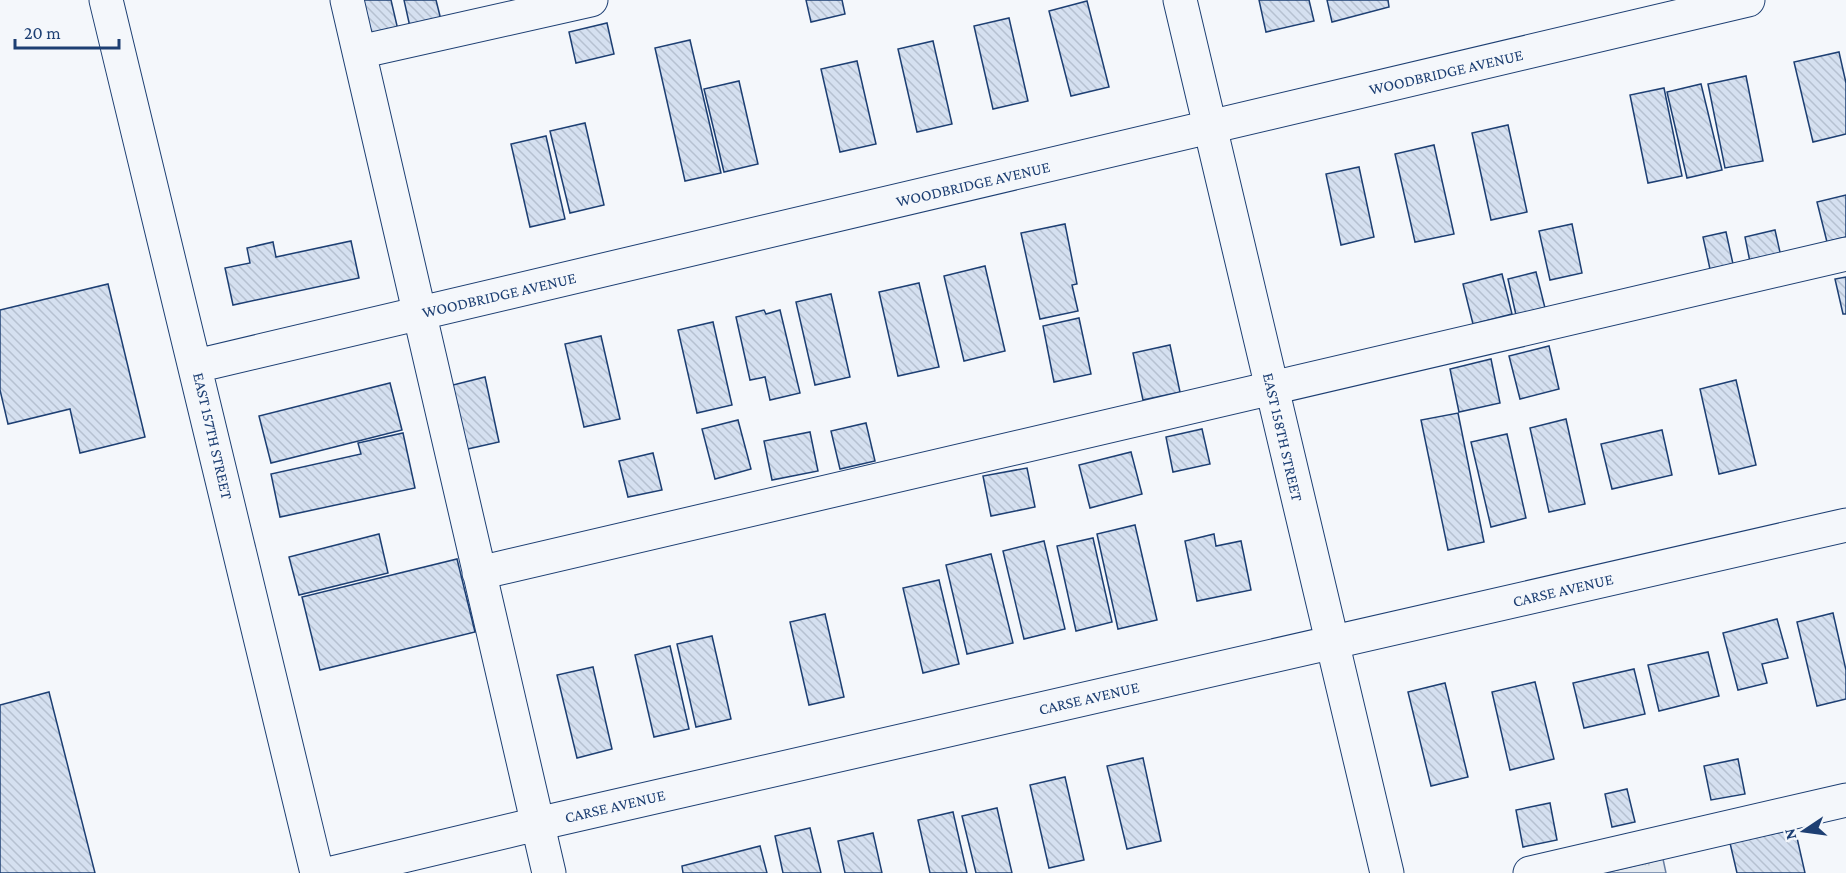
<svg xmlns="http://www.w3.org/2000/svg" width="1846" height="873" font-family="'Crimson Pro',serif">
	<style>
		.park { fill: url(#park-tufts); stroke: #687fa3; stroke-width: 1.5 }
		.building { fill: url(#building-back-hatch); stroke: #1d3f73; stroke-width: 1.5 }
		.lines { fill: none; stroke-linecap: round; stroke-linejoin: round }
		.minor-casing { stroke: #1d3f73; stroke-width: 35 }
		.minor { stroke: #f4f7fb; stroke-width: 33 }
		.labels { text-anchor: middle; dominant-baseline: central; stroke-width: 4.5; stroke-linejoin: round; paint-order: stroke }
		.street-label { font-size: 16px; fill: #1d3f73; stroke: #f4f7fb }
	</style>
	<defs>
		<pattern id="park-tufts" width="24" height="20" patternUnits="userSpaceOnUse" patternTransform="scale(1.5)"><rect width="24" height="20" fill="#e3e9f0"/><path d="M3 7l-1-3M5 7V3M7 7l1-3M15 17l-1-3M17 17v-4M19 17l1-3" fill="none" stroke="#c2c9d1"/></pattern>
		<pattern id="building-back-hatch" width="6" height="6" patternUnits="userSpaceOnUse" patternTransform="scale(1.5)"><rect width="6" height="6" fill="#d5e0f0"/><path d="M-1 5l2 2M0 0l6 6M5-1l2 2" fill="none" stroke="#b6c1d1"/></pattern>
	</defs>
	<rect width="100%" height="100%" fill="#f4f7fb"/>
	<path class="park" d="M 1663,859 L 1666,873 L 1604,873 Z"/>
	<path class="building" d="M 353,0 L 391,0 L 398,30 L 362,38 Z
		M 404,0 L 436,0 L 441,20 L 410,27 Z
		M 806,0 L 842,0 L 845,14 L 811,22 Z
		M 1259,0 L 1309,0 L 1314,21 L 1266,32 Z
		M 1327,0 L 1388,0 L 1389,7 L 1332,22 Z
		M 1087,1 L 1109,87 L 1071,96 L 1049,11 Z
		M 1009,18 L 1028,101 L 993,109 L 974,26 Z
		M 607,23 L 614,54 L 576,63 L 569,32 Z
		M 690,40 L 721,173 L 685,181 L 655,48 Z
		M 933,41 L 952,124 L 917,132 L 898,49 Z
		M 1839,52 L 1846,83 L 1846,134 L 1813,142 L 1794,62 Z
		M 857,61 L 876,144 L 840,152 L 821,69 Z
		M 1746,76 L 1763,161 L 1725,168 L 1708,84 Z
		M 739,81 L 758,164 L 724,172 L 704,89 Z
		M 1701,84 L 1722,170 L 1687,178 L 1667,92 Z
		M 1664,88 L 1682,176 L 1648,183 L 1630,95 Z
		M 585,123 L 604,205 L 570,213 L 550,131 Z
		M 1508,125 L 1527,212 L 1491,220 L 1472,133 Z
		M 546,136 L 565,219 L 530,227 L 511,144 Z
		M 1434,145 L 1454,234 L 1415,242 L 1395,154 Z
		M 1359,167 L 1374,237 L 1341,245 L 1326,174 Z
		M 1846,195 L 1846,237 L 1827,242 L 1817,202 Z
		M 1065,224 L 1077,284 L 1072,285 L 1078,311 L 1040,319 L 1021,233 Z
		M 1572,224 L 1582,273 L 1550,280 L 1539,231 Z
		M 1775,230 L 1782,261 L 1751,267 L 1745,237 Z
		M 1726,232 L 1733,264 L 1710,269 L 1703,237 Z
		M 351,241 L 359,278 L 233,305 L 225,268 L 250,263 L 247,248 L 273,242 L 276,257 Z
		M 985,266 L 1005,351 L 964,361 L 944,276 Z
		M 1536,272 L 1545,308 L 1516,315 L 1508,279 Z
		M 1502,274 L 1512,314 L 1473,324 L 1463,284 Z
		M 1846,277 L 1846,314 L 1843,314 L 1835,279 Z
		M 919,283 L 939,367 L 898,376 L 879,292 Z
		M 108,284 L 145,437 L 80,453 L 70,409 L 8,424 L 0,390 L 0,310 Z
		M 831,294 L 850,377 L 815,385 L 796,302 Z
		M 764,310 L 766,314 L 780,310 L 800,393 L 770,400 L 765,377 L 750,380 L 736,317 Z
		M 1079,318 L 1091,374 L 1054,382 L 1043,326 Z
		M 713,322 L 732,405 L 697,413 L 678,330 Z
		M 601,336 L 620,419 L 584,427 L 565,344 Z
		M 1170,345 L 1180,392 L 1143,400 L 1133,353 Z
		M 1549,346 L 1559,389 L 1520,399 L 1509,356 Z
		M 1491,359 L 1500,403 L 1459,412 L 1450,369 Z
		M 485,377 L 499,442 L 463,450 L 449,386 Z
		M 1736,380 L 1756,465 L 1719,474 L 1700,389 Z
		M 390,383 L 402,430 L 271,463 L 259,416 Z
		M 1458,413 L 1484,542 L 1448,550 L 1421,420 Z
		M 1566,419 L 1585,504 L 1549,512 L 1530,428 Z
		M 738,420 L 751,469 L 715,479 L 702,429 Z
		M 866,423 L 875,461 L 840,469 L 831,431 Z
		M 1202,429 L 1210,464 L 1173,472 L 1166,437 Z
		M 1662,430 L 1672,475 L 1612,489 L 1601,444 Z
		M 810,432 L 818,471 L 772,480 L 764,441 Z
		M 403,433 L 415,488 L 280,517 L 271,474 L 361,454 L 358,443 Z
		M 1507,434 L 1526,518 L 1491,527 L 1471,442 Z
		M 1131,452 L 1142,494 L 1090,508 L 1079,465 Z
		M 653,453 L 662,490 L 628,497 L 619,461 Z
		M 1027,468 L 1035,507 L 991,516 L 983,476 Z
		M 1135,525 L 1157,620 L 1118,629 L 1097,534 Z
		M 379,534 L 388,573 L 299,595 L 289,557 Z
		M 1214,534 L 1216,546 L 1241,541 L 1251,590 L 1197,601 L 1185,541 Z
		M 1093,538 L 1112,622 L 1076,631 L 1057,546 Z
		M 1044,541 L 1065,629 L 1024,639 L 1003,551 Z
		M 991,554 L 1013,643 L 967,654 L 946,565 Z
		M 457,559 L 475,632 L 320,670 L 302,597 Z
		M 939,580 L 959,664 L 923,673 L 903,588 Z
		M 1833,613 L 1846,670 L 1846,699 L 1817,706 L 1797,622 Z
		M 825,614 L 844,697 L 809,705 L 790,622 Z
		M 1777,619 L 1788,658 L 1762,664 L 1767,683 L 1738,690 L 1723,633 Z
		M 712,636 L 731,719 L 696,727 L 677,644 Z
		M 670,646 L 689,729 L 654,737 L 635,655 Z
		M 1708,652 L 1719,696 L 1659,711 L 1648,665 Z
		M 593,667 L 612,749 L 577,758 L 557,675 Z
		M 1634,669 L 1645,714 L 1584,728 L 1573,683 Z
		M 1535,682 L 1554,759 L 1510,770 L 1492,692 Z
		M 1445,683 L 1468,777 L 1431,786 L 1408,692 Z
		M 49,692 L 95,873 L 0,873 L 0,705 Z
		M 1143,758 L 1161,841 L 1127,849 L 1107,766 Z
		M 1738,759 L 1745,794 L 1711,800 L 1704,766 Z
		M 1065,777 L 1084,860 L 1049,868 L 1030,785 Z
		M 1627,789 L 1635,822 L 1612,827 L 1605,794 Z
		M 1550,803 L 1557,840 L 1523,847 L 1516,810 Z
		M 997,808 L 1012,873 L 976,873 L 962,816 Z
		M 953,812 L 967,873 L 930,873 L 918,820 Z
		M 810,828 L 821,873 L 783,873 L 775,836 Z
		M 1795,829 L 1805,873 L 1737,873 L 1730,843 Z
		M 873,833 L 882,873 L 845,873 L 838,841 Z
		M 760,846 L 767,873 L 683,873 L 682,866 Z"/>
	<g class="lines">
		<g class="minor-casing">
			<path id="minor" d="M 106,0 L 317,873
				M 347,0 L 549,873
				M 1180,0 L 1387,873
				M 359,52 L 591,0
				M 196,366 L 1748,0
				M 479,573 L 1846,254
				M 332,873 L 537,824 L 1846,525
				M 1530,873 L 1846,800"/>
		</g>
		<use href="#minor" class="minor"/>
	</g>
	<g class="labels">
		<g class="street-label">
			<text transform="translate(1446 72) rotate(-13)">WOODBRIDGE AVENUE</text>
			<text transform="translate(973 184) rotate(-13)">WOODBRIDGE AVENUE</text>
			<text transform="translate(499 295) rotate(-13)">WOODBRIDGE AVENUE</text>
			<text transform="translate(213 436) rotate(77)">EAST 157TH STREET</text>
			<text transform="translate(1283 437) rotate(77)">EAST 158TH STREET</text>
			<text transform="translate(1563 590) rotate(-13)">CARSE AVENUE</text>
			<text transform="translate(1089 698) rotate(-13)">CARSE AVENUE</text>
			<text transform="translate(615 806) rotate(-13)">CARSE AVENUE</text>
		</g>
	</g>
	<g transform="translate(1804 831) rotate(257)" stroke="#f4f7fb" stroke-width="4.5" paint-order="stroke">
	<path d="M0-4.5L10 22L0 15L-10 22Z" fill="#1d3f73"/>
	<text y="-9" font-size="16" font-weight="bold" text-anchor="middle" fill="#1d3f73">N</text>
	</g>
	<path d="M15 39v9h104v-9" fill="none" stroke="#1d3f73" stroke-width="3"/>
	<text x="24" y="39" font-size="18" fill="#1d3f73" stroke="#f4f7fb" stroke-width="4.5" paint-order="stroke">20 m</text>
</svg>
